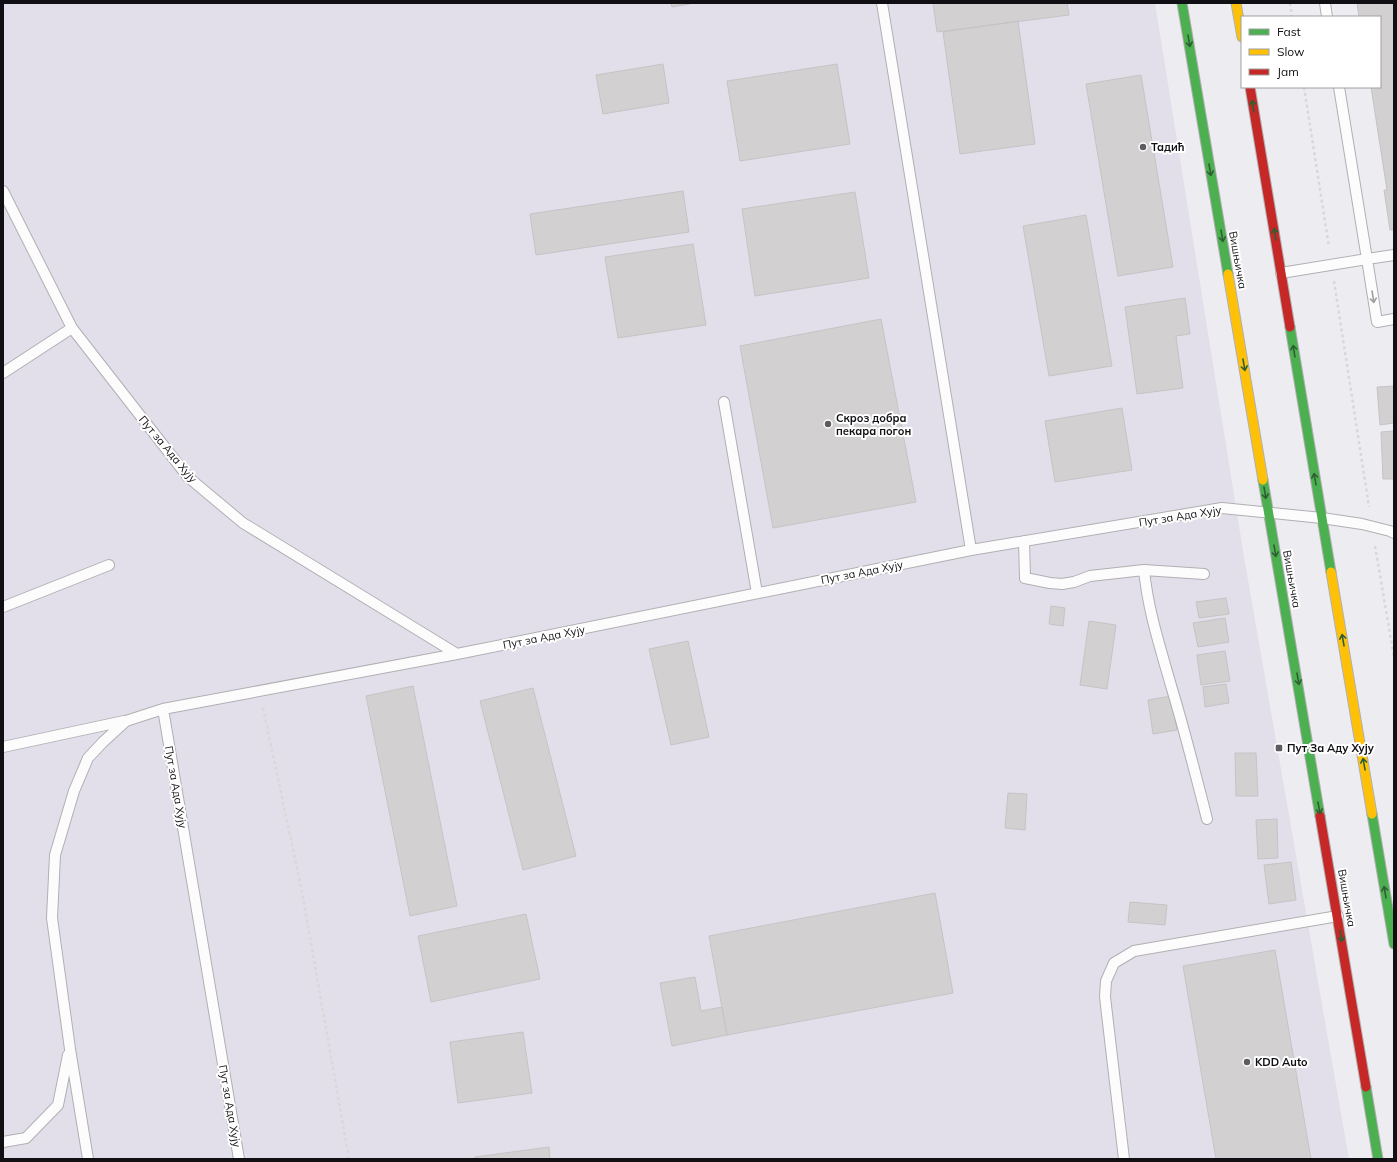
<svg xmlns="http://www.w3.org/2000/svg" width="1397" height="1162" font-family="Mulish,sans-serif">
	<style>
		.built { fill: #e2dfeb }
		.building { fill: #d3d0d2; stroke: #c6c3c5 }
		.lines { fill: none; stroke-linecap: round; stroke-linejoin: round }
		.lane-casing { stroke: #b0b0b3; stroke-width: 12 }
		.fast-casing { stroke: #b0b0b3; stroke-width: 11 }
		.slow-casing { stroke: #b0b0b3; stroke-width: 11 }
		.jam-casing { stroke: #b0b0b3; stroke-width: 11 }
		.path { stroke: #d8d8d9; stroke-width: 2.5; stroke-dasharray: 3 3; stroke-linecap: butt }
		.lane { stroke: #fcfcfd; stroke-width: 10 }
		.fast { stroke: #4caf50; stroke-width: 9 }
		.slow { stroke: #ffc107; stroke-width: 9 }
		.jam { stroke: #c62828; stroke-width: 9 }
		.oneway { stroke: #2e5f32 }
		.oneway2 { stroke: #9e9d9f }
		.poi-dot { fill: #5d5c61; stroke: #fff; stroke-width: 1.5 }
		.labels { text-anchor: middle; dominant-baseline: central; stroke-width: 4; stroke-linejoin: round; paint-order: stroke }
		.poi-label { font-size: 11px; font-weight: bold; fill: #100f13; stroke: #fff; text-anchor: start }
		.street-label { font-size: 11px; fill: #100f13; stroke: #fff }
	</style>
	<rect width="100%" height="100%" fill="#edecf1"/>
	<path class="built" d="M 3,3 L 1155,3 L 1244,557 L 1349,1159 L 3,1159 Z"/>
	<path class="building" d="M 671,3 L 695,3 L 672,7 Z
		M 933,3 L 1067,3 L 1069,15 L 937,32 Z
		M 1357,3 L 1394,3 L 1394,230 L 1390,230 L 1384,190 L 1387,190 L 1371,87 L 1380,87 L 1380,17 L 1359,17 Z
		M 1018,21 L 1035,144 L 960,154 L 943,32 Z
		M 663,64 L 669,103 L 603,114 L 596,75 Z
		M 837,64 L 850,144 L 740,161 L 727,81 Z
		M 1141,75 L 1173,267 L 1118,276 L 1086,84 Z
		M 683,191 L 689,232 L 536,255 L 530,214 Z
		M 855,192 L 869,278 L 755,296 L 742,209 Z
		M 1086,215 L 1112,366 L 1049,376 L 1023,226 Z
		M 693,244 L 706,325 L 618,338 L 605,257 Z
		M 1185,298 L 1190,334 L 1176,336 L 1183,388 L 1137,394 L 1125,307 Z
		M 881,319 L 916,502 L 773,528 L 740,346 Z
		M 1394,386 L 1394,423 L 1380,425 L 1377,387 Z
		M 1122,408 L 1132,470 L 1055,482 L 1045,421 Z
		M 1394,431 L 1394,479 L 1383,479 L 1381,432 Z
		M 1226,598 L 1229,614 L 1199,618 L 1196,602 Z
		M 1051,606 L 1065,608 L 1063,626 L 1049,624 Z
		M 1225,618 L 1229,642 L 1198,647 L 1193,623 Z
		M 1089,621 L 1116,625 L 1107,689 L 1080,685 Z
		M 688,641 L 709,737 L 671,745 L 649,649 Z
		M 1225,651 L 1230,681 L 1201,685 L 1197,655 Z
		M 1226,684 L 1229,703 L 1205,707 L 1203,687 Z
		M 413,686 L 457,906 L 410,916 L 366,696 Z
		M 533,688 L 576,856 L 523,870 L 480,701 Z
		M 1171,696 L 1177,730 L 1153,734 L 1148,700 Z
		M 1235,753 L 1256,753 L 1258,796 L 1236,796 Z
		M 1008,793 L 1027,794 L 1025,830 L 1005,828 Z
		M 1277,819 L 1278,858 L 1258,859 L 1256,820 Z
		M 1291,862 L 1296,900 L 1269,904 L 1264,865 Z
		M 935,893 L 953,993 L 727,1035 L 709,936 Z
		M 1130,902 L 1167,905 L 1165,925 L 1128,922 Z
		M 526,914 L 540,979 L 431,1002 L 418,936 Z
		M 1275,950 L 1311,1159 L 1216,1159 L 1183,966 Z
		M 695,977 L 701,1011 L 722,1007 L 727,1035 L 672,1046 L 660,983 Z
		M 523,1032 L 532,1093 L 458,1103 L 450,1042 Z
		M 549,1147 L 550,1159 L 475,1159 L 475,1157 Z"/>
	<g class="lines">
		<g class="lane-casing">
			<path id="lane" d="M 882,3 L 971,550
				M 1325,3 L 1327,17
				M 3,191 L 72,328 L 188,477 L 243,523 L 457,654
				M 1394,255 L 1367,259 L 1377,322 L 1394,319
				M 1281,273 L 1367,259 L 1339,87
				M 3,373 L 72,328
				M 724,402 L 757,593
				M 1024,541 L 1025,578 L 1050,583 L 1062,584 L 1074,582 L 1090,576 L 1144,570 C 1148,611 1161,650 1172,689 C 1185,732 1196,776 1207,819
				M 1144,570 L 1204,574
				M 3,607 L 109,565
				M 163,709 L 239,1159
				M 3,747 L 124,721
				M 3,1142 L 26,1138 L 58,1105 L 68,1055
				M 88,1159 L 70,1049 L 52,918 L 55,855 L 74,791 L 88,758 L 103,742 L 126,721 L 163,709 L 457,654 L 971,550 L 1222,508 L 1322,518 L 1362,524 L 1390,531 L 1394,533
				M 1124,1159 L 1105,997 L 1106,981 L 1114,963 L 1134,951 L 1338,916"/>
		</g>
		<g class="fast-casing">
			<path id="fast" d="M 1182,3 L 1228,274
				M 1290,327 L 1331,572
				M 1263,480 L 1320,816
				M 1372,814 L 1394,944
				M 1366,1087 L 1378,1159"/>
		</g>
		<g class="slow-casing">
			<path id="slow" d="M 1236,3 L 1242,37
				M 1228,274 L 1263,480
				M 1331,572 L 1372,814"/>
		</g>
		<g class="jam-casing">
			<path id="jam" d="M 1250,87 L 1290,327
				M 1320,816 L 1366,1087"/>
		</g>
		<path class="path" d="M 1290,3 L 1292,17
			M 1304,87 L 1329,247
			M 1334,281 L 1369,507
			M 1375,546 L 1394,657
			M 263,708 L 302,892 L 349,1159"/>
		<use href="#lane" class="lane"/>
		<use href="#fast" class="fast"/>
		<use href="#slow" class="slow"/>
		<use href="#jam" class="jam"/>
	</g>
	<defs><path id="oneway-shaft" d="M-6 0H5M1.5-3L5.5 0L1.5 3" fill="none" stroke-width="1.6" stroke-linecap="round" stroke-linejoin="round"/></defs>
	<g class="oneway">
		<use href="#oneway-shaft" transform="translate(1189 41) rotate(80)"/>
		<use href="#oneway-shaft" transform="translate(1253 106) rotate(-99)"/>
		<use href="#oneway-shaft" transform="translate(1210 170) rotate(80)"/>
		<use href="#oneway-shaft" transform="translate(1275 234) rotate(-99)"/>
		<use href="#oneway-shaft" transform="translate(1222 236) rotate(80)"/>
		<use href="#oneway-shaft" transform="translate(1294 351) rotate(-99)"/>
		<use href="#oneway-shaft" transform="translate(1244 365) rotate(80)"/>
		<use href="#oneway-shaft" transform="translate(1315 479) rotate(-100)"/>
		<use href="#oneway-shaft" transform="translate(1265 493) rotate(80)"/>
		<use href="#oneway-shaft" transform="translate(1275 551) rotate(80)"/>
		<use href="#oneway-shaft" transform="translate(1343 640) rotate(-100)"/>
		<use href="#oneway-shaft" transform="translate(1298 679) rotate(80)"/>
		<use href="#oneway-shaft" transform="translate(1364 764) rotate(-100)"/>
		<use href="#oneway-shaft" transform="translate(1319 808) rotate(80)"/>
		<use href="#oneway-shaft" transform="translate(1385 892) rotate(-100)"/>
		<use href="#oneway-shaft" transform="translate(1341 936) rotate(81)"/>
	</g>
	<use class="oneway2" href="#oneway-shaft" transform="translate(1373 297) rotate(81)"/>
	<g class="poi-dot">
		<circle cx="1143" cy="147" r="4"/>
		<circle cx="828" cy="424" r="4"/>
		<rect x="1275" y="744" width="8" height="8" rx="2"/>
		<circle cx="1247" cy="1062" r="4"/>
	</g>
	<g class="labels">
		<g class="poi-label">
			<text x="1151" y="147">Тадић</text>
			<text x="836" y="418">Скроз добра<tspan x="836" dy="13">пекара погон</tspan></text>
			<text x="1287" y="748">Пут За Аду Хују</text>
			<text x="1255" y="1062">KDD Auto</text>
		</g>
		<g class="street-label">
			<text transform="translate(1238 260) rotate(80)">Вишњичка</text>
			<text transform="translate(168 449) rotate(50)">Пут за Ада Хују</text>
			<text transform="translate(1180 516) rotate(-9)">Пут за Ада Хују</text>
			<text transform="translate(862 572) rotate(-11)">Пут за Ада Хују</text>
			<text transform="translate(1292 579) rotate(80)">Вишњичка</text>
			<text transform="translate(544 637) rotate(-11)">Пут за Ада Хују</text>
			<text transform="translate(176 787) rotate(80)">Пут за Ада Хују</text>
			<text transform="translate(1347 898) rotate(80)">Вишњичка</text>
			<text transform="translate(230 1106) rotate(80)">Пут за Ада Хују</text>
		</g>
	</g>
	<rect width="1397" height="1162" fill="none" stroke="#100f13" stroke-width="8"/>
	<rect x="1241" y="16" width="140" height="72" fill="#ffffff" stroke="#9f9fa1"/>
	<rect x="1249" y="29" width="20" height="6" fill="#4caf50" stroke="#9f9fa1"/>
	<text x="1277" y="36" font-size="12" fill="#100f13">Fast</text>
	<rect x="1249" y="49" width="20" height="6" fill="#ffc107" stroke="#9f9fa1"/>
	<text x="1277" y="56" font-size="12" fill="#100f13">Slow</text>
	<rect x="1249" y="69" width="20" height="6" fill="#c62828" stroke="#9f9fa1"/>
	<text x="1277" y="76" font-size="12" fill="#100f13">Jam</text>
</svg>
